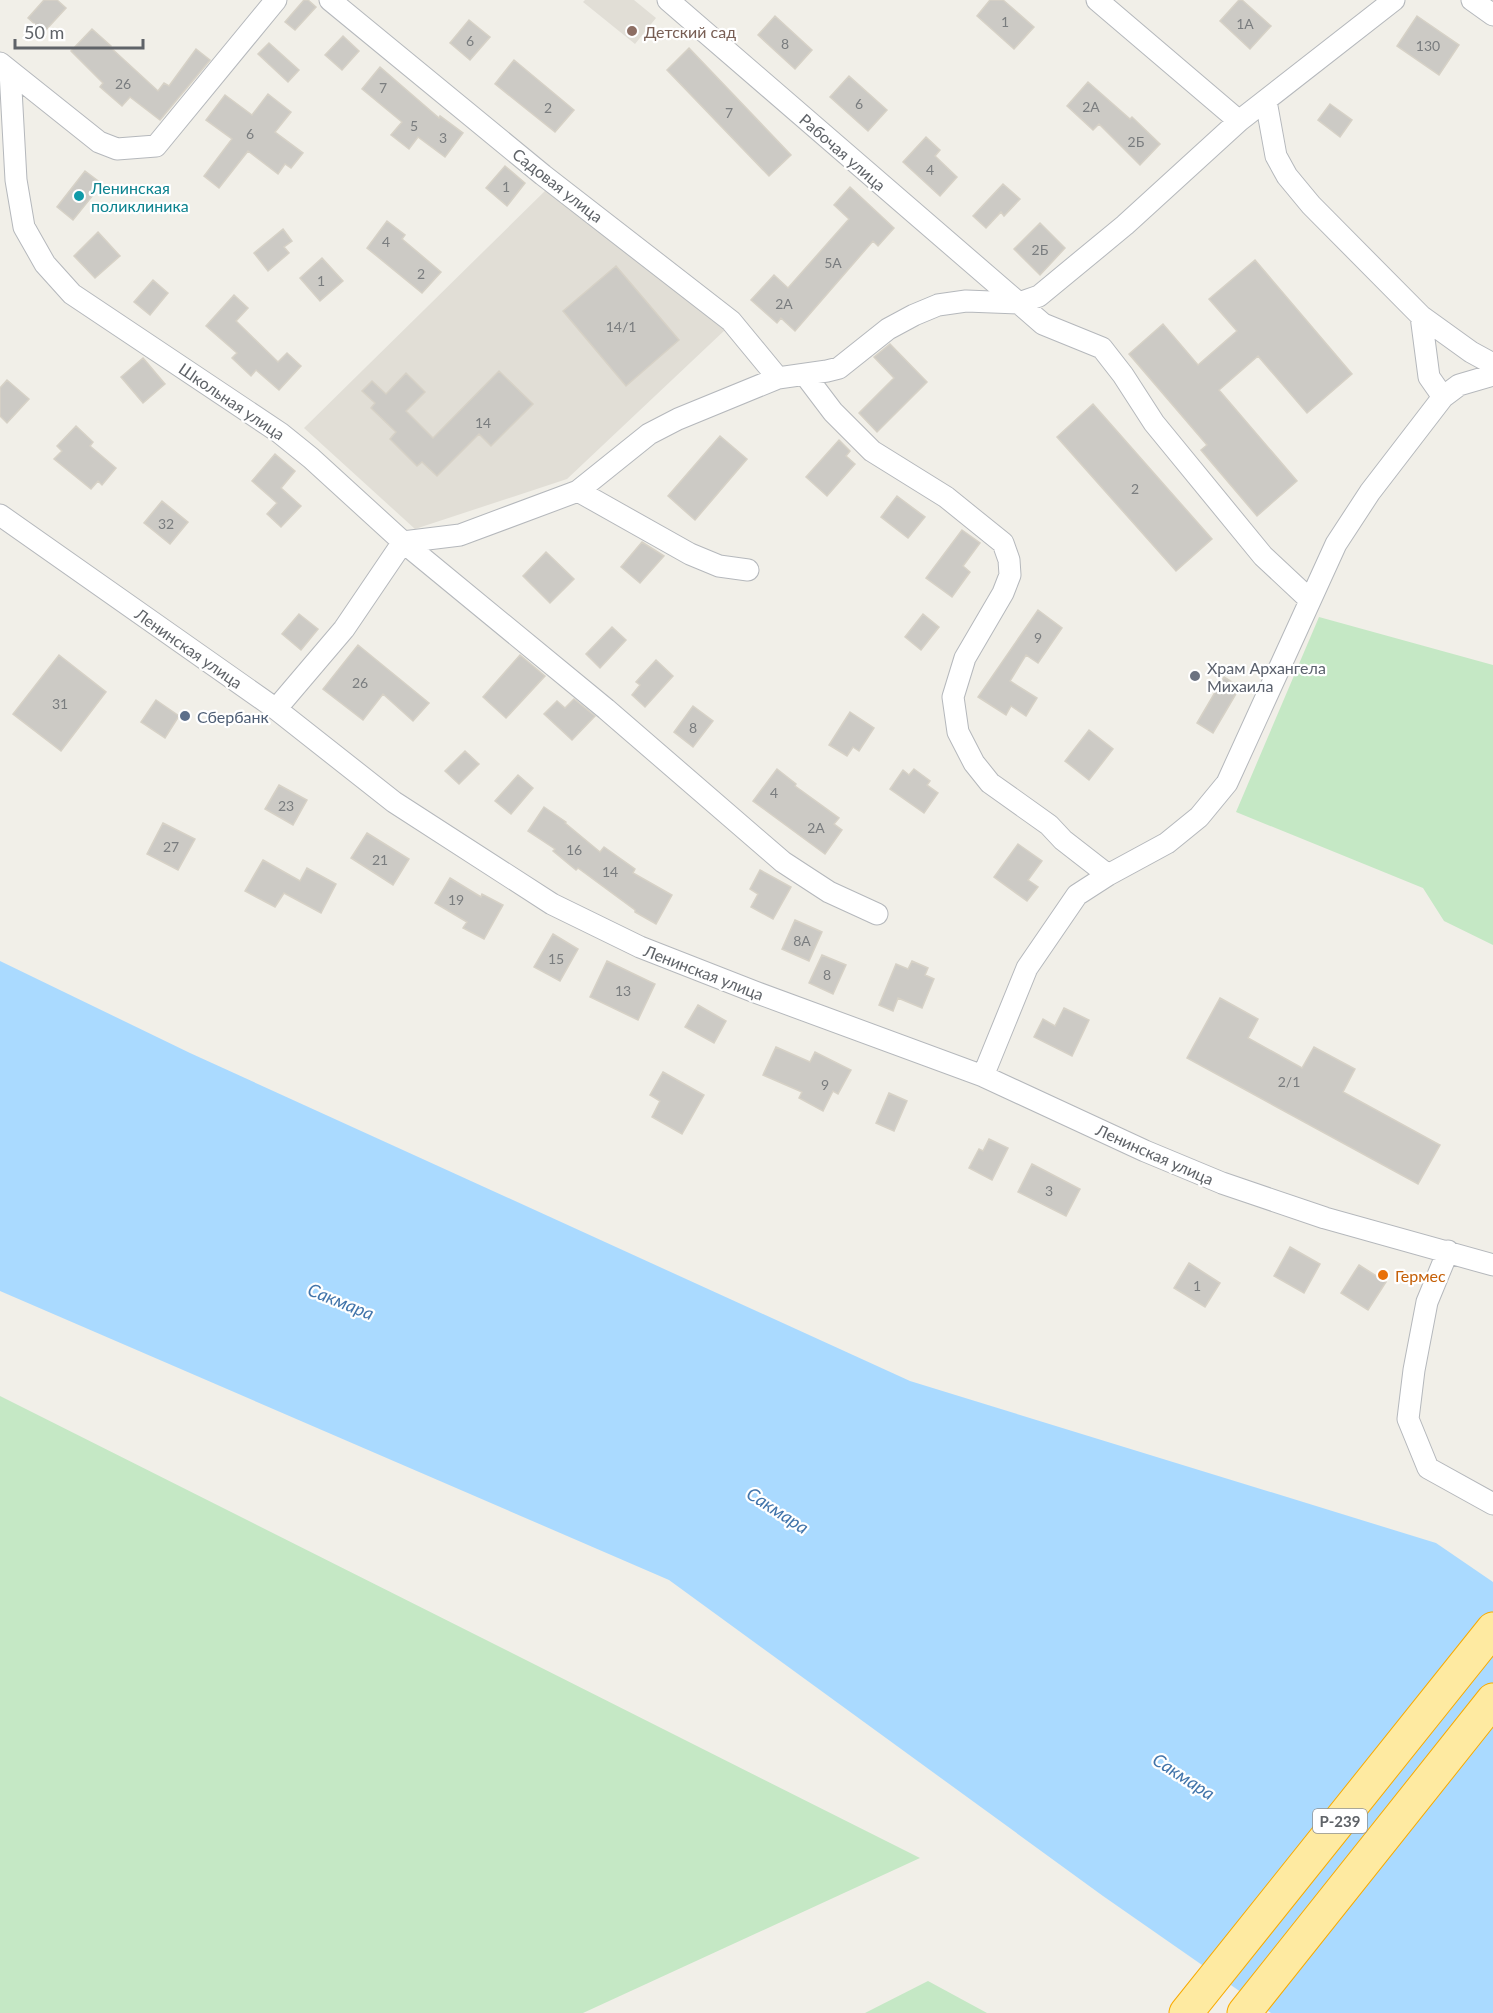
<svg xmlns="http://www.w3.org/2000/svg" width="1493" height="2013" font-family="Lato,sans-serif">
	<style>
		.education { fill: #e1ded6 }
		.green { fill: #c5e8c5 }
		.water { fill: #aadaff }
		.building { fill: #cccac5; stroke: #d6d1c6; stroke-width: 1.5 }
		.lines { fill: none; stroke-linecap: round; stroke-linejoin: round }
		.minor-casing { stroke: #b5b8bc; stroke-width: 23 }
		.trunk-casing { stroke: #f9ab00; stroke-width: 35 }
		.minor { stroke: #fff; stroke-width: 21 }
		.trunk { stroke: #feeaa1; stroke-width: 33 }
		.education-dot { fill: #8d6e63; stroke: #fff; stroke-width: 2 }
		.culture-dot { fill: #0f9aa8; stroke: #fff; stroke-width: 2 }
		.worship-dot { fill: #6b7280; stroke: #fff; stroke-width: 2 }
		.service-dot { fill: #5c6f8a; stroke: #fff; stroke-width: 2 }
		.food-dot { fill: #e8710a; stroke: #fff; stroke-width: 2 }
		.labels { text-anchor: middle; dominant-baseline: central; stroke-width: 4.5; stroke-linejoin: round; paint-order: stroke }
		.number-label { font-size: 14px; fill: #7a7d7f }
		.shield { fill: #fff; stroke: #8f9295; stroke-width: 1.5 }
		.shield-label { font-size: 15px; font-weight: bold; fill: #5f6368 }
		.education-label { font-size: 16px; fill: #785e54; stroke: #fff; text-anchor: start }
		.street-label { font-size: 16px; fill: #5f6368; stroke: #fff }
		.culture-label { font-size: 16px; fill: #0d838f; stroke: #fff; text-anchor: start }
		.worship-label { font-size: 16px; fill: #5b616d; stroke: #fff; text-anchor: start }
		.service-label { font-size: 16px; fill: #4e5e75; stroke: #fff; text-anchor: start }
		.food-label { font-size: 16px; fill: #c56008; stroke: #fff; text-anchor: start }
		.water-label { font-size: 18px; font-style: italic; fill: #4174aa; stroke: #fff }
	</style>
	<rect width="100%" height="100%" fill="#f1efe8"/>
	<path class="education" d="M 585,0 L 634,0 L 656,18 L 635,44 L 583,2 Z
		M 548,188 L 726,329 L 567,479 L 415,529 L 304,428 Z"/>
	<path class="green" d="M 1319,617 L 1493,665 L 1493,945 L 1444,921 L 1423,888 L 1236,812 Z
		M 0,1396 L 920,1858 L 583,2013 L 0,2013 Z
		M 928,1981 L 987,2013 L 865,2013 Z"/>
	<path class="water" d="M 0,961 L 190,1053 L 910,1381 L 1436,1543 L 1493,1582 L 1493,2013 L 1271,2013 L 1103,1896 L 669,1580 L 0,1291 Z"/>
	<path class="building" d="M 44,0 L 57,0 L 66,8 L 44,32 L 28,18 Z
		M 304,0 L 308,0 L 316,7 L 295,30 L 285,22 Z
		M 990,0 L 1003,0 L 1034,27 L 1014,49 L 977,16 Z
		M 1239,0 L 1242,0 L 1271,26 L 1250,49 L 1220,21 Z
		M 775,16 L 812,50 L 795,69 L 758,35 Z
		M 1417,16 L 1459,45 L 1439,75 L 1397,46 Z
		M 469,20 L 490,37 L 470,60 L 450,43 Z
		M 92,29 L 111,46 L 110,47 L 158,91 L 164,83 L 169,86 L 196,49 L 210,60 L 160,120 L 130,97 L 122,106 L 100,87 L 103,83 L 71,51 Z
		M 343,36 L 359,51 L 342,70 L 325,55 Z
		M 269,43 L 299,70 L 288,82 L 258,54 Z
		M 689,48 L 791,155 L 769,176 L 667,70 Z
		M 514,60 L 574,110 L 555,132 L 495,84 Z
		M 380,67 L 439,118 L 440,116 L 463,133 L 445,157 L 418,137 L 409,149 L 391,135 L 402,122 L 362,89 Z
		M 849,76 L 887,110 L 868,131 L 830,97 Z
		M 1088,82 L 1130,119 L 1132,117 L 1160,144 L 1140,165 L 1099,124 L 1093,130 L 1067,106 Z
		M 268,94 L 291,112 L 275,132 L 303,153 L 291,168 L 285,164 L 278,174 L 248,151 L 219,188 L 204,176 L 232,139 L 206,120 L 225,95 L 252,115 Z
		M 1330,104 L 1352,120 L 1340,137 L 1318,120 Z
		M 926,137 L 940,150 L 935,156 L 957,177 L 940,196 L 903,162 Z
		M 505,166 L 525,183 L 507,206 L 486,188 Z
		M 85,171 L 102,184 L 73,220 L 57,207 Z
		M 1003,184 L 1020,199 L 1004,216 L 1001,212 L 986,228 L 973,216 Z
		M 850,187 L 894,228 L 878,246 L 873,241 L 795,331 L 781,318 L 777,323 L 751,300 L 774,275 L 788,288 L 849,219 L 834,205 Z
		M 387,221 L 405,235 L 402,239 L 441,272 L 422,293 L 367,248 Z
		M 1040,223 L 1065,248 L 1040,275 L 1014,249 Z
		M 283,229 L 292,241 L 284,247 L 289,253 L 268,271 L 254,253 Z
		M 98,232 L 120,256 L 95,278 L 74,256 Z
		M 322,258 L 343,281 L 320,301 L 300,278 Z
		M 1255,260 L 1352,374 L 1307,413 L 1258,356 L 1219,390 L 1297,481 L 1257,516 L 1201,450 L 1207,445 L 1129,354 L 1163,324 L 1198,365 L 1237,331 L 1209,299 Z
		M 616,266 L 679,340 L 626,386 L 563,311 Z
		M 153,280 L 168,293 L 150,315 L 134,302 Z
		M 234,295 L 248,308 L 236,321 L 278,362 L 287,353 L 301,366 L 279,390 L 256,370 L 251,376 L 232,358 L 237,353 L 206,326 Z
		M 890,344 L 927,382 L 877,432 L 859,413 L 894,378 L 874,357 Z
		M 143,358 L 165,384 L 143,403 L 121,377 Z
		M 499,371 L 533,404 L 491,446 L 479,434 L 437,476 L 422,462 L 417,466 L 390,439 L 396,432 L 371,408 L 375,403 L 362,391 L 372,381 L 386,394 L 406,373 L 425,392 L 406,411 L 433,438 Z
		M 7,380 L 29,399 L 7,423 L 0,416 L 0,388 Z
		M 1093,404 L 1212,539 L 1176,571 L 1057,437 Z
		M 76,426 L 93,442 L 90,446 L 116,468 L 102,485 L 98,481 L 91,489 L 54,459 L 62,451 L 57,446 Z
		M 720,436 L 747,459 L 695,520 L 668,496 Z
		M 839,440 L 850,451 L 846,456 L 855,464 L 827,496 L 806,477 Z
		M 275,454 L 295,471 L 281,488 L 301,506 L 281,527 L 267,514 L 277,503 L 252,481 Z
		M 897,496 L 925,517 L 908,538 L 881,517 Z
		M 162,501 L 188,522 L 170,544 L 144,523 Z
		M 962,530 L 980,543 L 963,566 L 970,572 L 952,597 L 926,578 Z
		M 642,542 L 664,556 L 640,583 L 621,567 Z
		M 546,552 L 574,579 L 550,603 L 523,576 Z
		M 1038,610 L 1062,628 L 1038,663 L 1026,655 L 1010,681 L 1037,698 L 1026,716 L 1011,706 L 1006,715 L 978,697 Z
		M 299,614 L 318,629 L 301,650 L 282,634 Z
		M 923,614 L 939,627 L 921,650 L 905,637 Z
		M 612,627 L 626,640 L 600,668 L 586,654 Z
		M 358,645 L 429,703 L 413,721 L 383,694 L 363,720 L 323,689 Z
		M 59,655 L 106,692 L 61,751 L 13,714 Z
		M 520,655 L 545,676 L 506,718 L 483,697 Z
		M 656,660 L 673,676 L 645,707 L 632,695 L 640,685 L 636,682 Z
		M 1224,677 L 1240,687 L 1213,733 L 1197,723 Z
		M 574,699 L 595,716 L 572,740 L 544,714 L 557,701 L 565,708 Z
		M 156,700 L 179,716 L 165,738 L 141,722 Z
		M 693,706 L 713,721 L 693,747 L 674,732 Z
		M 850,712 L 874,728 L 859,751 L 853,747 L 847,756 L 829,745 Z
		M 1089,730 L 1113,749 L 1089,780 L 1065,761 Z
		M 465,751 L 479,764 L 459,784 L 445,771 Z
		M 777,769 L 796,784 L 795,786 L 839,818 L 834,824 L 842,830 L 825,854 L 753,801 Z
		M 914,769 L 930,781 L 927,785 L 938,793 L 924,813 L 890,789 L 903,770 L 909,775 Z
		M 518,775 L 533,788 L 511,814 L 495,801 Z
		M 279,785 L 307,800 L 293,825 L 265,809 Z
		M 544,807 L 566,822 L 565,823 L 600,852 L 604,847 L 635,869 L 633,873 L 672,895 L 656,924 L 635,912 L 635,910 L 578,868 L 576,870 L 553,851 L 555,849 L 528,831 Z
		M 163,823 L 195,839 L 178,870 L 147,854 Z
		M 367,833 L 409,859 L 393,885 L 351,858 Z
		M 1018,844 L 1042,861 L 1028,880 L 1038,887 L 1027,901 L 994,877 Z
		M 263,860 L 300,881 L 307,868 L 336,884 L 321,913 L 284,893 L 275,907 L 245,891 Z
		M 760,870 L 791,887 L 773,919 L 751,907 L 758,894 L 750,889 Z
		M 450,878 L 481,897 L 482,894 L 503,905 L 484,939 L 463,928 L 467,922 L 435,903 Z
		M 795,920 L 822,932 L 809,961 L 782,949 Z
		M 553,934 L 578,949 L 560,981 L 534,967 Z
		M 822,955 L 846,965 L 833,994 L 809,983 Z
		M 607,961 L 655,984 L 638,1020 L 590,997 Z
		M 912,961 L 928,968 L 925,975 L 934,979 L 922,1008 L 898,998 L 893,1011 L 879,1005 L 896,964 L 908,969 Z
		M 1220,998 L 1258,1019 L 1248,1038 L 1302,1068 L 1314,1047 L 1355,1069 L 1343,1092 L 1440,1145 L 1418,1184 L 1187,1058 Z
		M 698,1005 L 726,1021 L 714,1043 L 685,1027 Z
		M 1064,1008 L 1089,1020 L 1072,1056 L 1034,1037 L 1043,1019 L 1055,1026 Z
		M 776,1047 L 810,1062 L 815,1052 L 851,1070 L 838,1094 L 833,1091 L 823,1111 L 799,1098 L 802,1092 L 763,1075 Z
		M 663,1072 L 704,1095 L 682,1134 L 652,1117 L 660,1101 L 650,1095 Z
		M 889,1093 L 907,1101 L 894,1131 L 876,1123 Z
		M 989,1139 L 1008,1148 L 992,1180 L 969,1168 L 979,1149 L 983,1151 Z
		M 1032,1164 L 1080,1189 L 1066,1216 L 1018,1192 Z
		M 1290,1247 L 1320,1264 L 1304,1293 L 1274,1276 Z
		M 1189,1263 L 1220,1283 L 1205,1307 L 1174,1288 Z
		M 1359,1265 L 1386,1282 L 1368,1310 L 1341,1293 Z"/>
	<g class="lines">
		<g class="minor-casing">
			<path id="minor" d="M 330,0 L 543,175 L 731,321 L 778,378
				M 668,0 L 1043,324 L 1102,348 L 1123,375 L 1154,423 L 1263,556 L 1309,599
				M 1097,0 L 1239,121
				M 1472,0 L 1493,15
				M 0,63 L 10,71 L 16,180 L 24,227 L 45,264 L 72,294 L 280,433 L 311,458 L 403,542 L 344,629 L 276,709
				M 10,71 L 99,142 L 117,149 L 156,146 L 276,0
				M 1266,101 L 1276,156 L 1287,176 L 1311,205 L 1421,316 L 1471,352 L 1493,364
				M 1421,316 L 1429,377 L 1443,397
				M 805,375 L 833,412 L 872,451 L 946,497 L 1003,543 L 1009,560 L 1010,575 L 1003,593 L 965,658 L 953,697 L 958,732 L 974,763 L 990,783 L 1049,825 L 1063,840 L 1108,875
				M 578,491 L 690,554 L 719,566 L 748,570
				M 0,515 L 276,709 L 394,802 L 552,904 L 640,947 L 755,992 L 983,1076 L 1145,1151 L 1222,1183 L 1325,1218 L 1493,1265
				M 403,542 L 460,535 L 578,491 L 649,434 L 678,419 L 778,378 L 827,371 L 839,368 L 888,329 L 914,315 L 938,305 L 966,301 L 1019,303 L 1039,296 L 1125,225 L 1239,121 L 1394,0
				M 403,542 L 606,709 L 783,862 L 829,892 L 877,914
				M 983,1076 L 1027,968 L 1077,895 L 1108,875 L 1167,843 L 1199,817 L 1227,783 L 1336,544 L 1370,492 L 1443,397 L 1459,385 L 1493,375
				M 1448,1251 L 1427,1302 L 1414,1370 L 1408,1419 L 1428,1468 L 1493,1504"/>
		</g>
		<g class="trunk-casing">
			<path id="trunk" d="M 1186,2013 L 1493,1629
				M 1244,2013 L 1493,1700"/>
		</g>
		<use href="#minor" class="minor"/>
		<use href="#trunk" class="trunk"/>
	</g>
	<circle class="education-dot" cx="632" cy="31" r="6"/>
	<circle class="culture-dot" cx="79" cy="196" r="6"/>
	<circle class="worship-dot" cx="1195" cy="676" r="6"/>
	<circle class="service-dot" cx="185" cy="716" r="6"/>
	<circle class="food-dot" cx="1383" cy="1275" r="6"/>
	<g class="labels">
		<g class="number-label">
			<text x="1005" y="21">1</text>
			<text x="1245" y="23">1А</text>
			<text x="470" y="40">6</text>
			<text x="785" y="43">8</text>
			<text x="1428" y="45">130</text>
			<text x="123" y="83">26</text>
			<text x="383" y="87">7</text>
			<text x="859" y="103">6</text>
			<text x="1091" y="106">2А</text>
			<text x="548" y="107">2</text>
			<text x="729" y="112">7</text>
			<text x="414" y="125">5</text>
			<text x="250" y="133">6</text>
			<text x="443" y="137">3</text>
			<text x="1136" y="141">2Б</text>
			<text x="930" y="169">4</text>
			<text x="506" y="186">1</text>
			<text x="386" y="241">4</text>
			<text x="1040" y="249">2Б</text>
			<text x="833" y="262">5А</text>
			<text x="421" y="273">2</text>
			<text x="321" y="280">1</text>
			<text x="784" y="303">2А</text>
			<text x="621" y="326">14/1</text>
			<text x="483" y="422">14</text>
			<text x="1135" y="488">2</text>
			<text x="166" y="523">32</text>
			<text x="1038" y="637">9</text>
			<text x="360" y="682">26</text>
			<text x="60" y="703">31</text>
			<text x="693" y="727">8</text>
			<text x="774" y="792">4</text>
			<text x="286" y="805">23</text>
			<text x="816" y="827">2А</text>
			<text x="171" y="846">27</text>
			<text x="574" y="849">16</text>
			<text x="380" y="859">21</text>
			<text x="610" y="871">14</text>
			<text x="456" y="899">19</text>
			<text x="802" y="940">8А</text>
			<text x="556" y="958">15</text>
			<text x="827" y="974">8</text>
			<text x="623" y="990">13</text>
			<text x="1289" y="1081">2/1</text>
			<text x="825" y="1084">9</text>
			<text x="1049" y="1190">3</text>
			<text x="1197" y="1285">1</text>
		</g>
		<rect class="shield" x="1313" y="1809" width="54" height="24" rx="4.5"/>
		<g class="shield-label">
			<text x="1340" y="1821">Р-239</text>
		</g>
		<g class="education-label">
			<text x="644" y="31">Детский сад</text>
		</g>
		<g class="street-label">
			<text transform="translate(843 152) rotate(41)">Рабочая улица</text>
			<text transform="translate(558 185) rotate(38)">Садовая улица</text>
			<text transform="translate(232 401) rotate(34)">Школьная улица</text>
			<text transform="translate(189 648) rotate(35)">Ленинская улица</text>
			<text transform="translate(704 972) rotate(21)">Ленинская улица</text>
			<text transform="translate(1155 1154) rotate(24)">Ленинская улица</text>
		</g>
		<g class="culture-label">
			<text x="91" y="187">Ленинская<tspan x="91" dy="18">поликлиника</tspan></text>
		</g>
		<g class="worship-label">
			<text x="1207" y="667">Храм Архангела<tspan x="1207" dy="18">Михаила</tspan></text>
		</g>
		<g class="service-label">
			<text x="197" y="716">Сбербанк</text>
		</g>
		<g class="food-label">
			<text x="1395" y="1275">Гермес</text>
		</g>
		<g class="water-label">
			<text transform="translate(341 1301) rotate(22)">Сакмара</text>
			<text transform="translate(778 1510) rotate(33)">Сакмара</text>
			<text transform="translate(1184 1776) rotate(33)">Сакмара</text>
		</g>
	</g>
	<path d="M15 39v9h128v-9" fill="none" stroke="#5f6368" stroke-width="3"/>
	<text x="24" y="39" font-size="18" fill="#5f6368" stroke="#ffffff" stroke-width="4.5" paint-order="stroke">50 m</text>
</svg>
